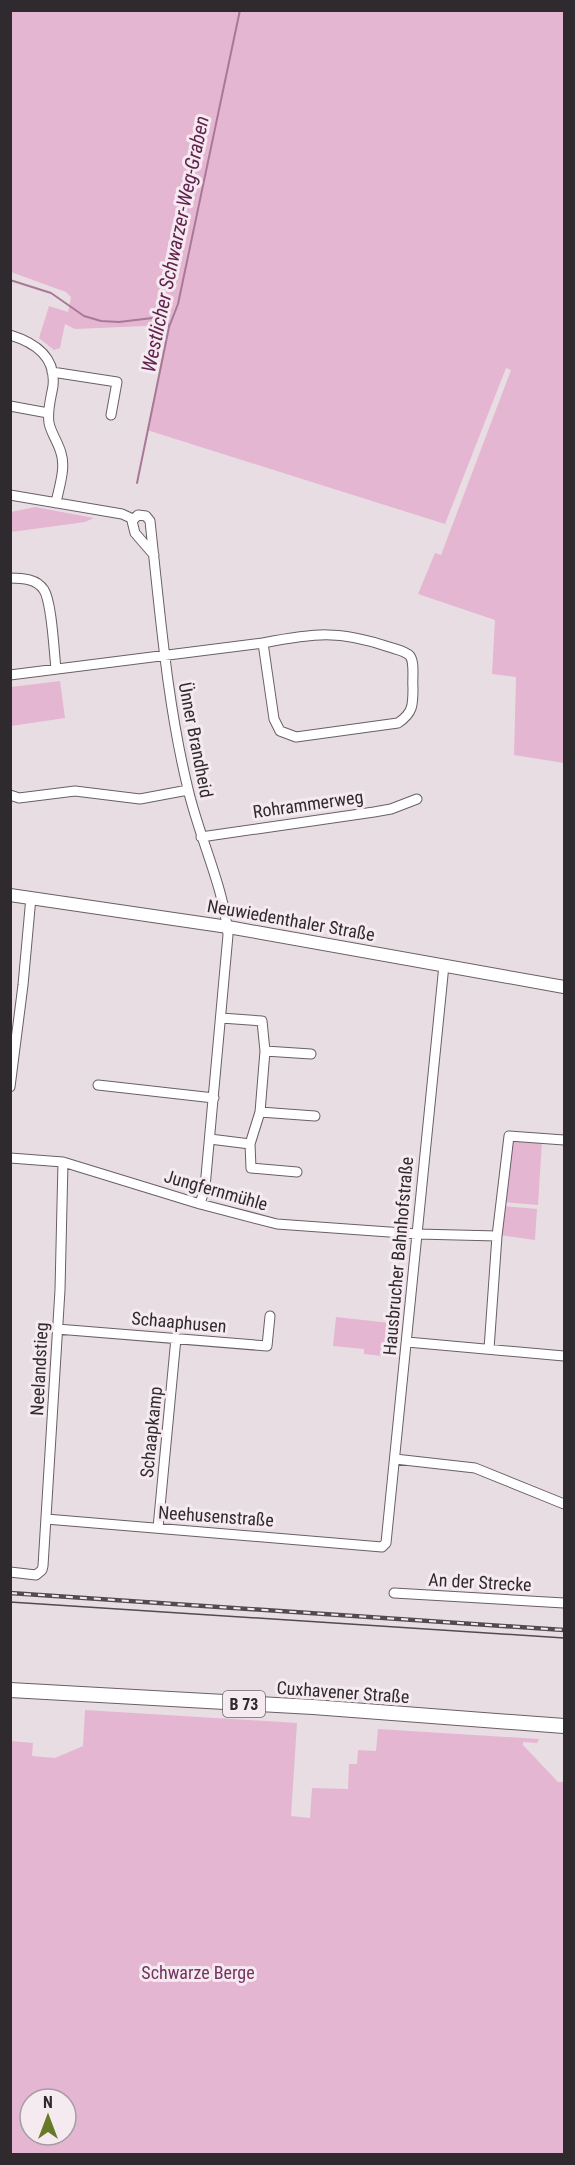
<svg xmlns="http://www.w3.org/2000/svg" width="575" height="2165" font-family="'Roboto Condensed',sans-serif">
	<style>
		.green { fill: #e4b6d2; fill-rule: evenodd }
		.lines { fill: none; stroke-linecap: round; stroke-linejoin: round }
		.stream { stroke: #a97897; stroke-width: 2 }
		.street-casing { stroke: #695f65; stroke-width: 11 }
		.secondary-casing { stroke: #695f65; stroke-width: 14 }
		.primary-casing { stroke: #695f65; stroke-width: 16 }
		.street { stroke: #fff; stroke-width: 9 }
		.secondary { stroke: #fff; stroke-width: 12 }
		.primary { stroke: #fff; stroke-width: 14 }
		.tram { stroke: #514a4e; stroke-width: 1.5 }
		.rail-casing { stroke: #514a4e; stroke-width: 4.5 }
		.rail { stroke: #f6eaf1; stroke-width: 2; stroke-dasharray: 7; stroke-linecap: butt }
		.labels { text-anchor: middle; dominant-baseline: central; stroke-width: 6; stroke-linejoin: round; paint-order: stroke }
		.shield { fill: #f6eaf1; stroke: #6b6468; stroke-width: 1.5 }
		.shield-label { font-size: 16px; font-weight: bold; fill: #2f2a2d }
		.street-label { font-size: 18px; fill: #2f2a2d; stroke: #f6eaf1 }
		.park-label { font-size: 18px; fill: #73345f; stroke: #f6eaf1 }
		.water-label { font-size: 20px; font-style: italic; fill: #61234e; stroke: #f6eaf1 }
	</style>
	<rect width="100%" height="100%" fill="#e9dde4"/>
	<path class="green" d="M 10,11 L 564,11 L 564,763 L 514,755 L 516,677 L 492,674 L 495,620 L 418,594 L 435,553 L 441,555 L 511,370 L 506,368 L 445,524 L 147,430 L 169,325 L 75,329 L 65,324 L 60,348 L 54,350 L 39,338 L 49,306 L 68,312 L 67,317 L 71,297 L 66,292 L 11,272 Z
		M 35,507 L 94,518 L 85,522 L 11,532 L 11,512 Z
		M 60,681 L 65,718 L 11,726 L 11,687 Z
		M 510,1138 L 542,1141 L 538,1205 L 503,1202 Z
		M 503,1206 L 537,1209 L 535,1240 L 499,1235 Z
		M 336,1317 L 390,1323 L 390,1327 L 391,1323 L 395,1324 L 391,1357 L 364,1354 L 364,1349 L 333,1346 Z
		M 85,1710 L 297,1723 L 291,1816 L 310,1818 L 312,1788 L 348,1789 L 349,1764 L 357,1764 L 358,1750 L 376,1751 L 378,1729 L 539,1739 L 537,1743 L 523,1742 L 523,1745 L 558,1782 L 564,1782 L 564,2154 L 11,2154 L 11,1741 L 33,1743 L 32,1756 L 55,1758 L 83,1746 ZM 30,2099 L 66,2099 L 66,2135 L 30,2135 Z"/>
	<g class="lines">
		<path class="stream" d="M 10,280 L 51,293 L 84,316 L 101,321 L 119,322 L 161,317 L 168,323 L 169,327
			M 137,483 L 169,327 L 178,304 L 240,10"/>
		<g class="street-casing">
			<path id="street" d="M 10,335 C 36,343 56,357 53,386 C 51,398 47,410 49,423 C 51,433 58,442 61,453 C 66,468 59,487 56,503
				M 52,372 L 117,382 L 111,415
				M 10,406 L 48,413
				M 10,495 L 122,514 L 133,519
				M 154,555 L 135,533 L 132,521 L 138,515 L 146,516 L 150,521 L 152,540 C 161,623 168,707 188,789 C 199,837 224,887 228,935 L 205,1187 L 200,1204
				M 10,578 C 23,578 37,579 44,590 C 52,603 54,652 56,669
				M 10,675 L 263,643 L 274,719 L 280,731 L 296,737 L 398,723 C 413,713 413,705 413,688 C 412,680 415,663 410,656 C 406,651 395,649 389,647 C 339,630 315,633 263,643
				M 10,795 L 19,798 L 75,791 L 140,799 L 188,790
				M 201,837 L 374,812 L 391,809 L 417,799
				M 221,1018 L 262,1021 L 265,1051 L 260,1112 L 250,1144
				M 265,1051 L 311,1054
				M 98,1085 L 214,1098
				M 10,1087 L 23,985 L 31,897
				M 260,1112 L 315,1116
				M 210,1139 L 250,1144 L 251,1168 L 297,1172
				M 10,1158 L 63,1162 L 200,1204 L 277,1224 L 417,1234 L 497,1236
				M 57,1329 L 267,1346 L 270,1316
				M 407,1342 L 564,1356
				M 489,1349 L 497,1236 L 509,1136 L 564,1140
				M 395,1459 L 475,1468 L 564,1504
				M 46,1519 L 382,1547 L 386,1543 L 444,965
				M 158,1528 L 176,1338
				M 10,1572 L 36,1575 L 42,1570 L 43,1566 L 60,1290 L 63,1162
				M 394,1593 L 564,1603"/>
		</g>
		<g class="secondary-casing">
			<path id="secondary" d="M 10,895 L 228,927 L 564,987"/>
		</g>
		<g class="primary-casing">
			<path id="primary" d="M 10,1690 L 313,1707 L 564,1726"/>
		</g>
		<use href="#street" class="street"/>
		<use href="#secondary" class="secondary"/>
		<use href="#primary" class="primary"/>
		<path class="tram" d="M 10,1602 L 564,1638"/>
		<g class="rail-casing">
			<path id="rail" d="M 10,1593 L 564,1630"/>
		</g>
		<use href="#rail" class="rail"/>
	</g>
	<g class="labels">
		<rect class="shield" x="223" y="1691" width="42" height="26" rx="4.5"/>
		<g class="shield-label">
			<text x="244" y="1704">B 73</text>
		</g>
		<g class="street-label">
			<text transform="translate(196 740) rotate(79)">Ünner Brandheid</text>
			<text transform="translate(308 804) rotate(-8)">Rohrammerweg</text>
			<text transform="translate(291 920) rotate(10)">Neuwiedenthaler Straße</text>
			<text transform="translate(216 1190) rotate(16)">Jungfernmühle</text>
			<text transform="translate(398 1256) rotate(-85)">Hausbrucher Bahnhofstraße</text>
			<text transform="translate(179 1322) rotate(5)">Schaaphusen</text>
			<text transform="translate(39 1369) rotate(-87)">Neelandstieg</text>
			<text transform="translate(151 1432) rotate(-84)">Schaapkamp</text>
			<text transform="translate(216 1516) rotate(4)">Neehusenstraße</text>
			<text transform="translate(480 1582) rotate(3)">An der Strecke</text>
			<text transform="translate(343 1692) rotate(4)">Cuxhavener Straße</text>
		</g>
		<g class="park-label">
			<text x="198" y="1972">Schwarze Berge</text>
		</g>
		<g class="water-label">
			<text transform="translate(175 244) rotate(-78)">Westlicher Schwarzer-Weg-Graben</text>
		</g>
	</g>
	<rect width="575" height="2165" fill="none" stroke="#2f2a2d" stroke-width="24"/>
	<g transform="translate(48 2117)"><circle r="28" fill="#f6eaf1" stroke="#a69da3" stroke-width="1.5"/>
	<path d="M0-4.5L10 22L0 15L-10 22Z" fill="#687928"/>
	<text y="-9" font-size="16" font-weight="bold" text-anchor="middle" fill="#2f2a2d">N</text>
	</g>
</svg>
